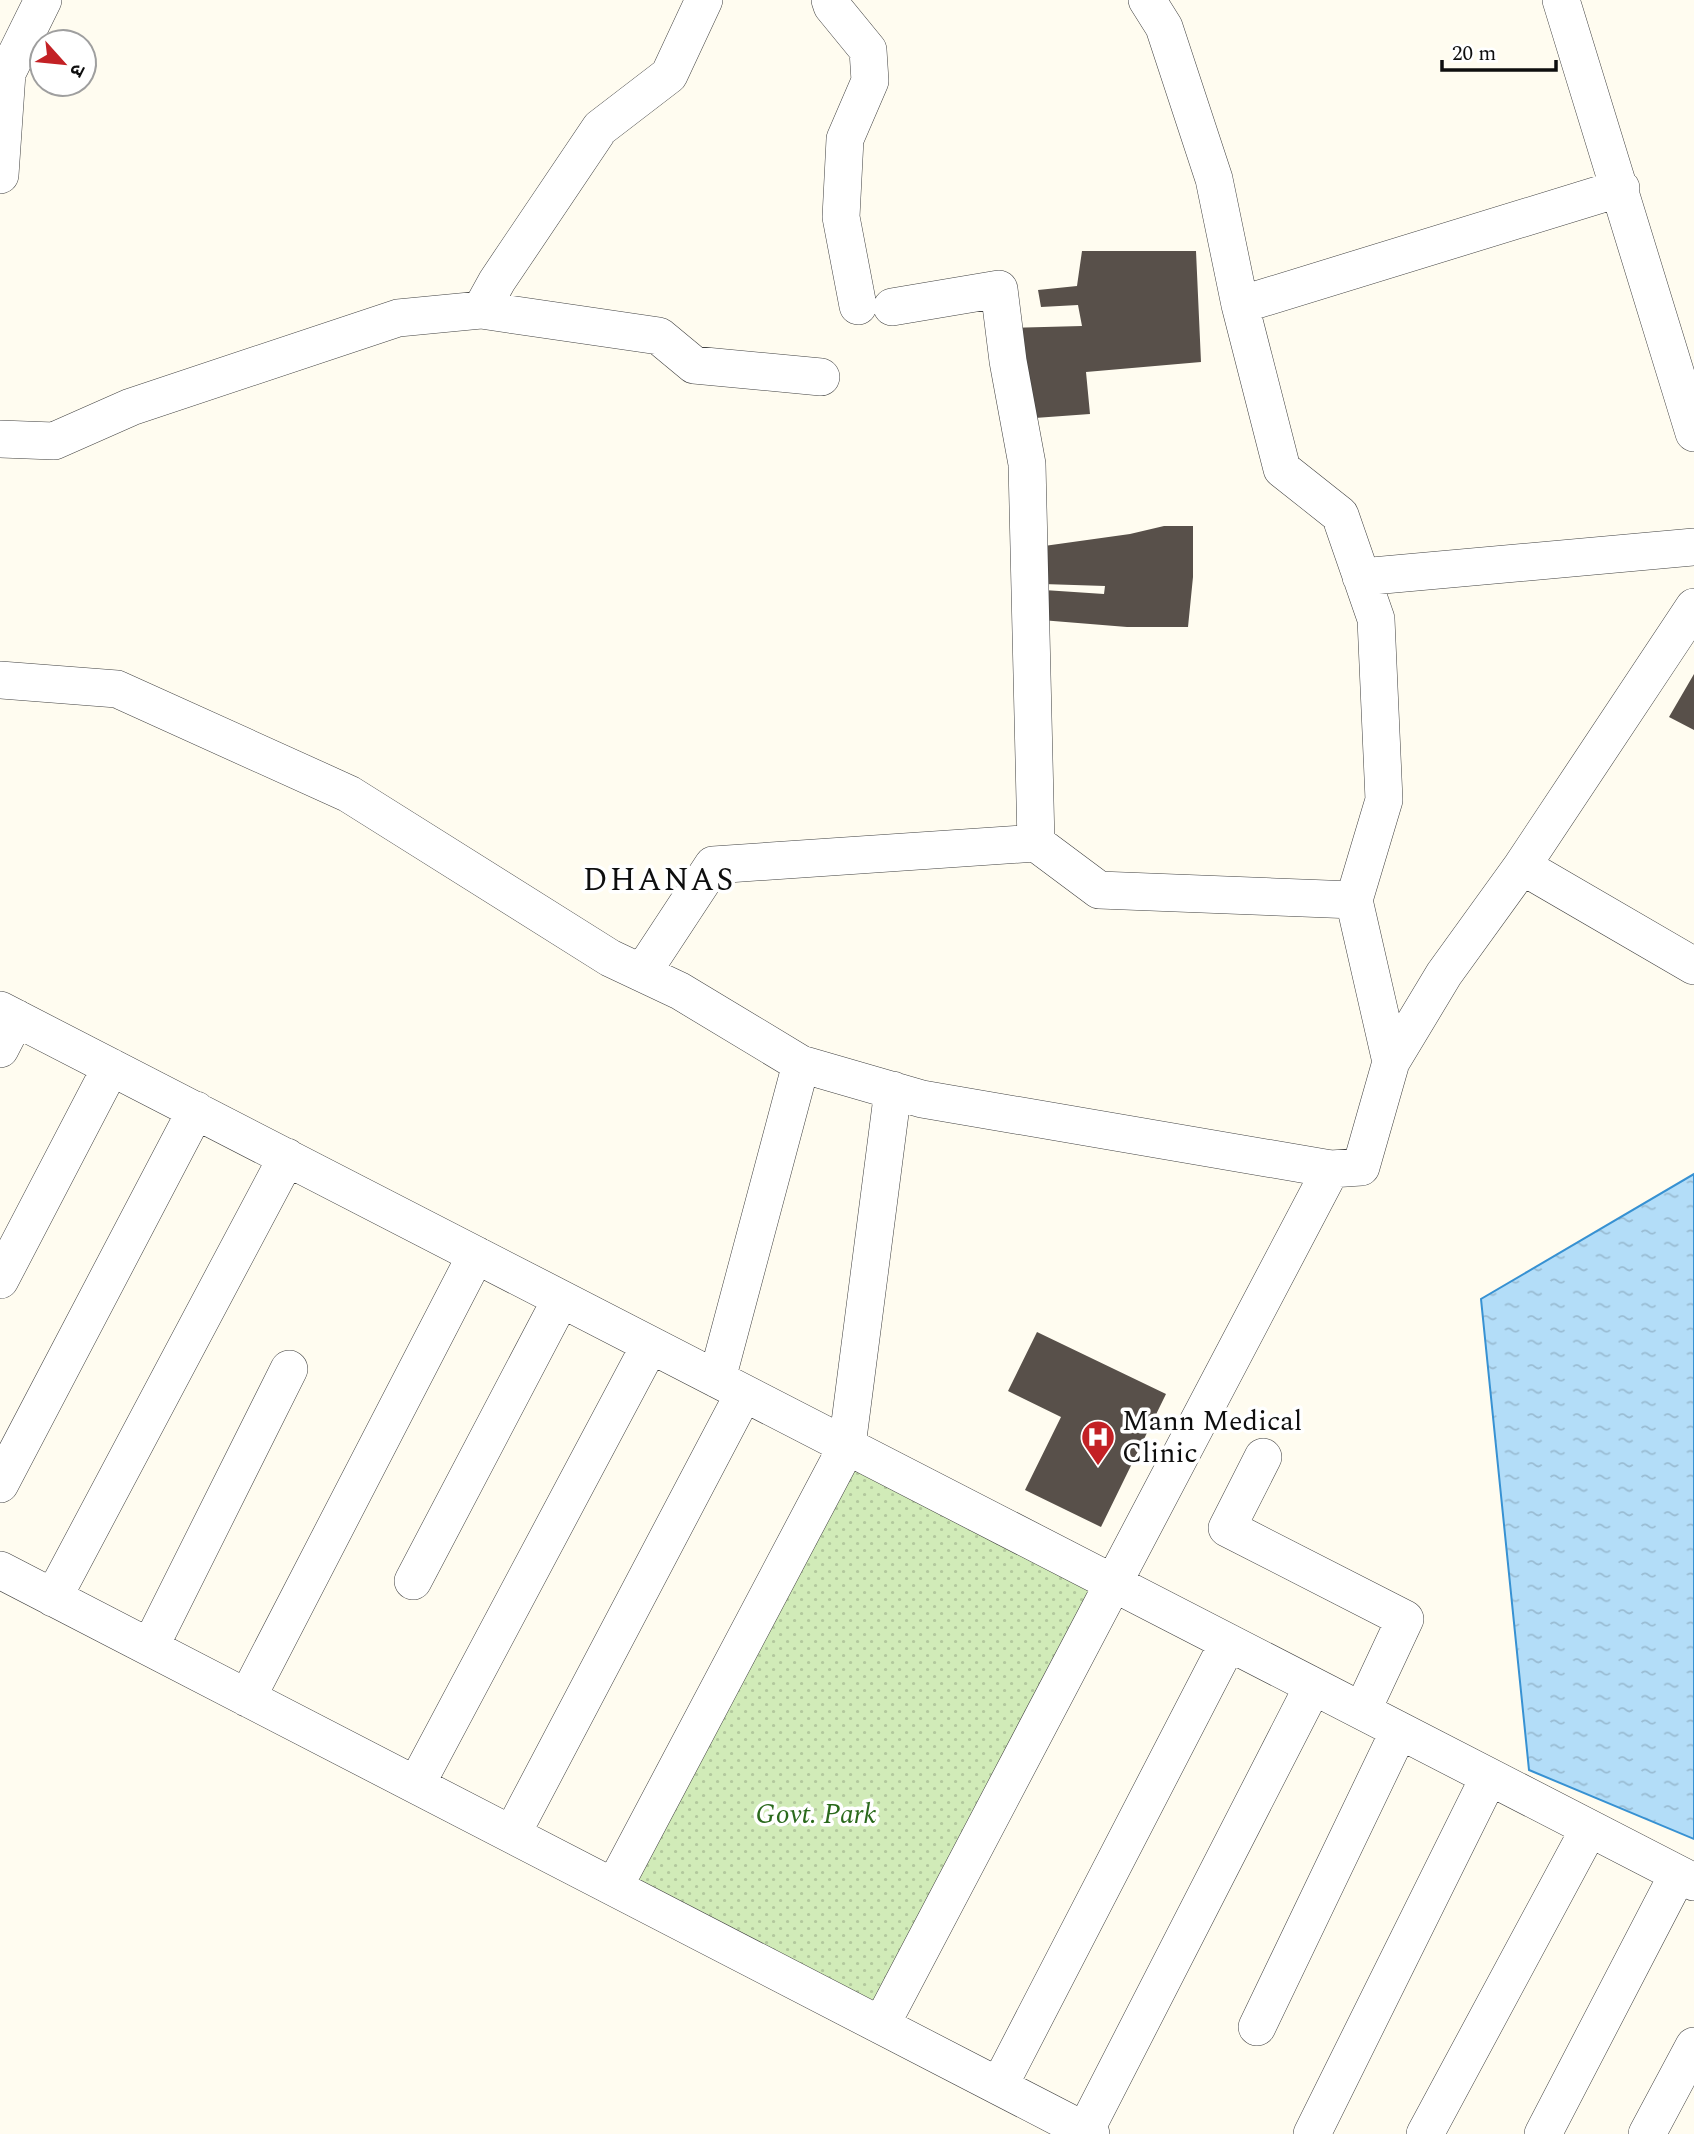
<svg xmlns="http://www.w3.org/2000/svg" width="1694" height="2134" font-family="Spectral,'Noto Sans Devanagari',serif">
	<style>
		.park { fill: url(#park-dots) }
		.water { fill: url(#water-ripples); stroke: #3791d2; stroke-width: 2 }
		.building { fill: #58504a }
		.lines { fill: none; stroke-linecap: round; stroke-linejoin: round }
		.minor-casing { stroke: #414141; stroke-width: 38 }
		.minor { stroke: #fff; stroke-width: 37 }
		.labels { text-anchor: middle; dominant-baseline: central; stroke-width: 7; stroke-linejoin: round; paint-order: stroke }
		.poi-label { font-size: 28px; fill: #0e0e0e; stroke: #fff; text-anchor: start }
		.park-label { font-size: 28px; font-style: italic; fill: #2a691c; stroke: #fff }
		.quarter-label { font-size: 32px; letter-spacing: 2px; fill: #0e0e0e; stroke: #fff }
	</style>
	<defs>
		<pattern id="park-dots" width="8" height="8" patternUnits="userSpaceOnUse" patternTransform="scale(1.75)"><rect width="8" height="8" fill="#d1ebb8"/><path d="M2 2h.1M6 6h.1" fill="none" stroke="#b2c89d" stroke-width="1.8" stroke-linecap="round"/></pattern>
		<pattern id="water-ripples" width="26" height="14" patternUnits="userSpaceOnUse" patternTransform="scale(1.75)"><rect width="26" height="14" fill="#b3ddf8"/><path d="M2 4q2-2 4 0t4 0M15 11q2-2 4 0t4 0" fill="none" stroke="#99bcd3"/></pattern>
	</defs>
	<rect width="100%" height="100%" fill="#fffcf0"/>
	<path class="park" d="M 847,1446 L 1101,1577 L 876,2009 L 614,1887 Z"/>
	<path class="water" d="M 1694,1174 L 1694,1839 L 1529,1770 L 1481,1299 Z"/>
	<path class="building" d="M 1082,251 L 1196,251 L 1201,362 L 1086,372 L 1090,414 L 1021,419 L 1006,328 L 1082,326 L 1078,305 L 1041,307 L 1038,290 L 1077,286 Z
		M 1164,526 L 1193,526 L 1193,577 L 1188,627 L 1127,627 L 1041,620 L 1044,590 L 1104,594 L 1105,586 L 1043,584 L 1044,546 L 1130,534 Z
		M 1694,674 L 1694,730 L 1669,717 Z
		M 1037,1332 L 1166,1394 L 1101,1527 L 1025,1490 L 1061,1417 L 1008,1391 Z"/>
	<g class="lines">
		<g class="minor-casing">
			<path id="minor" d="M 830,0 L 832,6 L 868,50 L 870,81 L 845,139 L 841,217 L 858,306
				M 1147,0 L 1164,27 L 1214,179 L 1240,305 L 1282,469 L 1340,515 L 1376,619 L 1384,800 L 1354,900 L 1391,1062
				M 1561,0 L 1694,433
				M 0,175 L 7,73 L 43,0
				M 1240,305 L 1621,188
				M 892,307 L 999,289 L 1008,361 L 1027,464 L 1036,843
				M 481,310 L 497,281 L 600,128 L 669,75 L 704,0
				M 0,439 L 54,441 L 131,407 L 398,318 L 481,310 L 659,336 L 694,365 L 821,377
				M 1361,577 L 1694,547
				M 0,680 L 117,689 L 349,794 L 610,958 L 680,991 L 801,1064 L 922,1099 L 1331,1169 L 1361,1167 L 1391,1062 L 1444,974 L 1522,866 L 1694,607
				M 1522,866 L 1694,966
				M 642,973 L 713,865 L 1036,843 L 1099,890 L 1354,900
				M 0,1010 L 1694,1882
				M 0,1049 L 16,1018
				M 0,1280 L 111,1067
				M 717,1379 L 801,1064
				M 1263,1457 L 1227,1528 L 1405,1619 L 1362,1711
				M 0,1484 L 196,1110
				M 0,1570 L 1091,2134
				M 413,1581 L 561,1299
				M 53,1598 L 287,1157
				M 150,1647 L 289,1369
				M 247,1698 L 476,1255
				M 416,1785 L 650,1345
				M 512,1834 L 744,1393
				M 614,1887 L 847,1446 L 893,1090
				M 881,2025 L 1331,1169
				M 1257,2027 L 1399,1731
				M 999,2086 L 1228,1643
				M 1085,2131 L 1313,1686
				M 1312,2134 L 1489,1777
				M 1425,2134 L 1589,1829
				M 1543,2134 L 1678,1874
				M 1647,2134 L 1694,2046"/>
		</g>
		<use href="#minor" class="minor"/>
	</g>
	<defs>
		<g id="hospital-pin" transform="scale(1.75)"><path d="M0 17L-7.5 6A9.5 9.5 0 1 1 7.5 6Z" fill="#c32125" stroke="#fff"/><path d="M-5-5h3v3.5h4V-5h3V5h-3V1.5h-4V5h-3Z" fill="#fff"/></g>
	</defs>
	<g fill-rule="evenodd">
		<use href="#hospital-pin" x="1098" y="1437"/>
	</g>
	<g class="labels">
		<g class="poi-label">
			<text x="1122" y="1421">Mann Medical<tspan x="1122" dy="32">Clinic</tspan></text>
		</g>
		<g class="park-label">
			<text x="816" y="1814">Govt. Park</text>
		</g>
		<g class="quarter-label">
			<text x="659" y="880">DHANAS</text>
		</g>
	</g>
	<g transform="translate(63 63) rotate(117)"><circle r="33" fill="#ffffff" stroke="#9f9f9f" stroke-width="2"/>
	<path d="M0-5L12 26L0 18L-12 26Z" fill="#c32125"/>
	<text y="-10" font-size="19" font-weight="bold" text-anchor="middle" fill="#0e0e0e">उ</text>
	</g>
	<path d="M1442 60v10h114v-10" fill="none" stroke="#0e0e0e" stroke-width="3.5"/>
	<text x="1452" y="60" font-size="21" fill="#0e0e0e" stroke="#ffffff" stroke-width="5" paint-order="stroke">20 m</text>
</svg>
